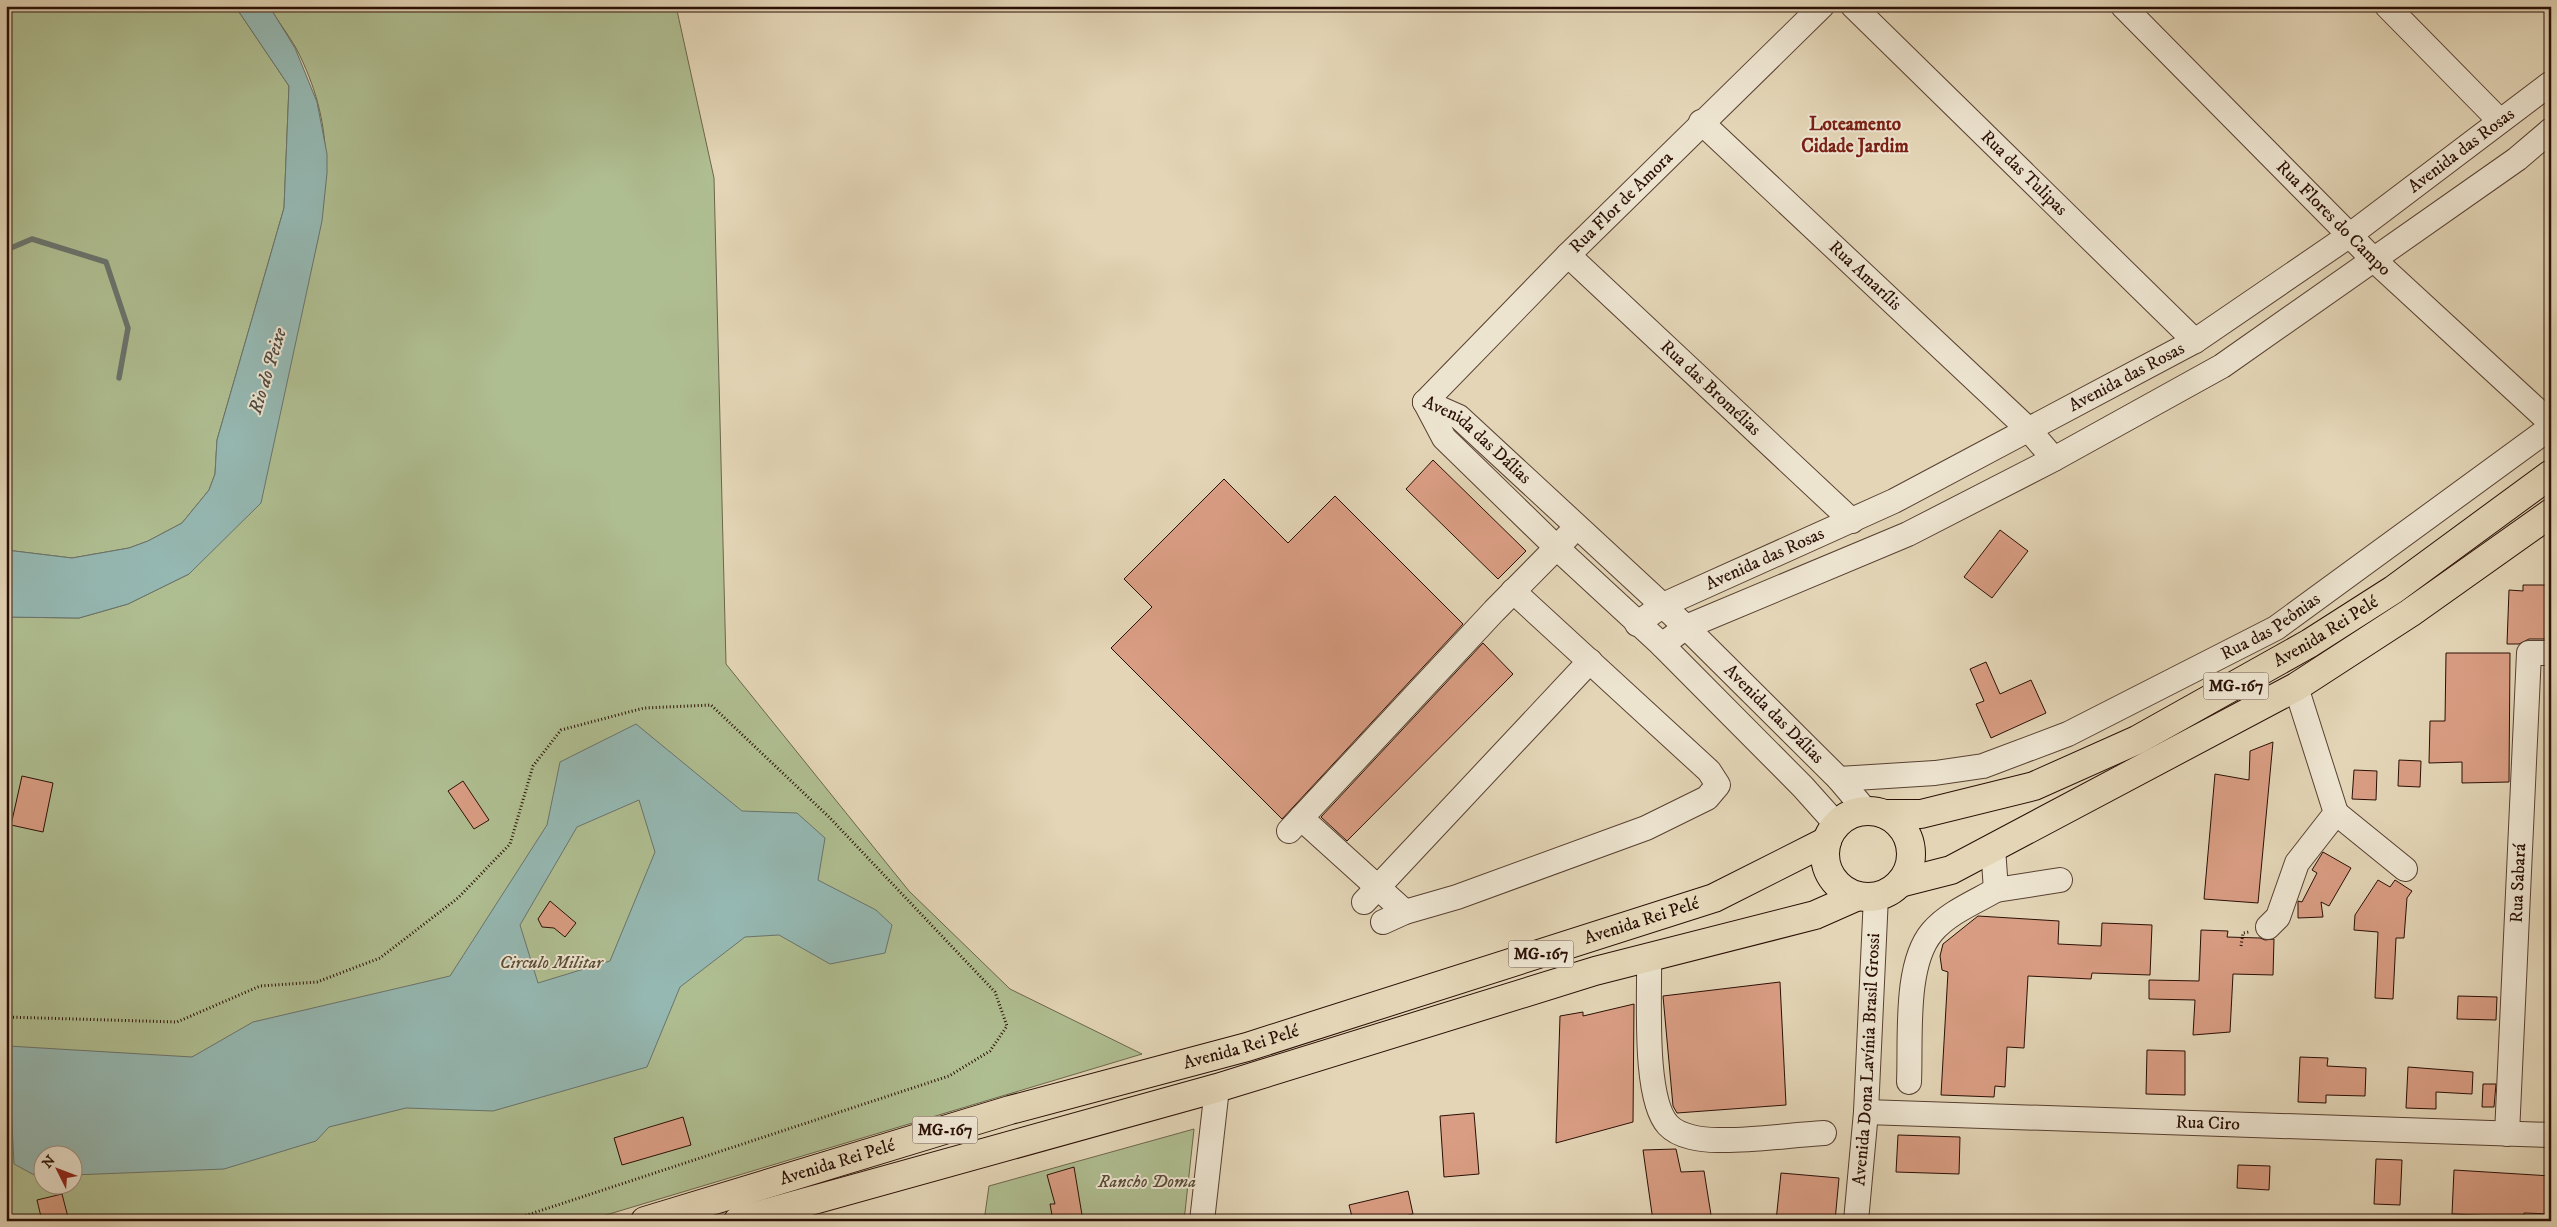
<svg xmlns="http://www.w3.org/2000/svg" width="2557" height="1227" font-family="'IM FELL DW Pica',serif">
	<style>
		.green { fill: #afbe91; stroke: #6c664b; fill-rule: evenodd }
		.water { fill: #95b8b2; stroke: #6a746d; fill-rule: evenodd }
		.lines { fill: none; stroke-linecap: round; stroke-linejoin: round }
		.stream { stroke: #6a746d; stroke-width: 5.5 }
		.building { fill: #d99d83; stroke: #2a0f05 }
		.minor-casing { stroke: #584031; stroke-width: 26 }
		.major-casing { stroke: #2a0f05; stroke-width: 30 }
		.path { stroke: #2a0f05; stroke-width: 3; stroke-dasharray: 1 2.5; stroke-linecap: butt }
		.minor { stroke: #ede4d0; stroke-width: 24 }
		.major { stroke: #e3d5b6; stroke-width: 28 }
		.labels { text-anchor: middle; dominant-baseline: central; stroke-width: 4; stroke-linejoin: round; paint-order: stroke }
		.shield { fill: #ede4d0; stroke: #644f42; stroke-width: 1 }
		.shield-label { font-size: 16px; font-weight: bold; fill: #2a0f05 }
		.street-label { font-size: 18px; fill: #2a0f05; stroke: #ede4d0 }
		.park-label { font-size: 18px; font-style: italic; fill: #594c36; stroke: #ede4d0 }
		.neighbourhood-label { font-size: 19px; font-weight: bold; fill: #7a1f14; stroke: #ede4d0 }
		.water-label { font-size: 19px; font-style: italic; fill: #4f4a42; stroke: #ede4d0 }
	</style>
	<rect width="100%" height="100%" fill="#e3d5b6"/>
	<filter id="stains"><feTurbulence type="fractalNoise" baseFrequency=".004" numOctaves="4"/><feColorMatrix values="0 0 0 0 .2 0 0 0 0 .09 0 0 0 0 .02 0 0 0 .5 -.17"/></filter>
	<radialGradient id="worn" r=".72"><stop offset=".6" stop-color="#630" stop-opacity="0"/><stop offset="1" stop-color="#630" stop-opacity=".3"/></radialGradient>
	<path class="green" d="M 6,6 L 235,6 L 289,86 L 284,208 L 217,440 L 215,474 L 209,490 L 182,523 L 148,541 L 129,548 L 72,558 L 6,550 Z
		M 269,6 L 676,6 L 714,178 L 726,664 L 909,891 L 1010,989 L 1142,1054 L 586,1221 L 6,1221 L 6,617 L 79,618 L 128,604 L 189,574 L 311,269 C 330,188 336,125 296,48 C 288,34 277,20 269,6 ZM 42,1154 L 72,1154 L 72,1184 L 42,1184 Z
		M 1194,1129 L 1184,1221 L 984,1221 L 989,1186 Z"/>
	<path class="water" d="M 235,6 L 269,6 L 295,48 L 317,102 L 327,154 L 327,173 L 322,221 L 261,503 L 189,574 L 128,604 L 79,618 L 6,617 L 6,550 L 72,558 L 129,548 L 148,541 L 182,523 L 209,490 L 215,474 L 217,440 L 284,208 L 289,86 Z
		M 636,724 L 742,811 L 797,813 L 825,838 L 818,880 L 876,910 L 892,925 L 885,953 L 830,964 L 779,935 L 745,937 L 680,987 L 647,1067 L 493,1111 L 406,1108 L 329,1127 L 316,1141 L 224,1169 L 73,1175 L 72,1154 L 42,1154 L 42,1177 L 38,1177 L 14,1164 L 8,1046 L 192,1057 L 253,1022 L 450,976 L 547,825 L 560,762 ZM 639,800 L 655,852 L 610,961 L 538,983 L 520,925 L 577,827 Z"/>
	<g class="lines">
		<path class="stream" d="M 6,250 L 32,239 L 106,262 L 128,328 L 119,378"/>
	</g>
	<path class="building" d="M 1433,460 L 1526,551 L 1498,579 L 1406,489 Z
		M 1224,479 L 1288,543 L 1335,496 L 1463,624 L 1282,819 L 1111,648 L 1152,607 L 1124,579 Z
		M 2000,530 L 2028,551 L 1992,598 L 1964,577 Z
		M 2523,585 L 2551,585 L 2551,639 L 2529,639 L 2519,644 L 2507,644 L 2509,590 L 2523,591 Z
		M 1483,643 L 1513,674 L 1347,841 L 1321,817 Z
		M 2446,653 L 2510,653 L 2509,782 L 2462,783 L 2462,762 L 2429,763 L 2430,721 L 2445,721 Z
		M 1986,662 L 2000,694 L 2031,680 L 2046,713 L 1991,738 L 1976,704 L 1984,701 L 1970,669 Z
		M 2273,742 L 2258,903 L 2204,899 L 2215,774 L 2249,780 L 2250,751 Z
		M 2399,760 L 2421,761 L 2420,787 L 2398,786 Z
		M 2354,770 L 2377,771 L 2376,800 L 2352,799 Z
		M 22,776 L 53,783 L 43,832 L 11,825 Z
		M 463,781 L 489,820 L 474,829 L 448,791 Z
		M 2323,852 L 2351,868 L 2329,906 L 2321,902 L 2323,917 L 2298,918 L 2298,901 L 2302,902 L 2317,873 L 2312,870 Z
		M 2378,880 L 2390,887 L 2395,880 L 2412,891 L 2407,898 L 2404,938 L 2396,938 L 2393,999 L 2375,998 L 2378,932 L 2354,930 L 2355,915 Z
		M 550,901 L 576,923 L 565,937 L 554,928 L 542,927 L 538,919 Z
		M 1978,916 L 2059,921 L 2058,944 L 2101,946 L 2102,923 L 2152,925 L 2150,975 L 2092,973 L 2091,979 L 2028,976 L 2024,1048 L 2007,1047 L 2005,1087 L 1995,1086 L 1994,1097 L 1941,1095 L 1948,972 L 1942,970 L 1940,956 L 1943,944 Z
		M 2201,930 L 2228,931 L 2227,937 L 2260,938 L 2265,940 L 2274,939 L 2273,975 L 2233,974 L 2230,1032 L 2193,1035 L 2195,1000 L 2149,999 L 2149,980 L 2199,981 Z
		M 1780,982 L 1786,1105 L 1677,1113 L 1673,1106 L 1663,996 Z
		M 2458,996 L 2497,997 L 2496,1020 L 2457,1019 Z
		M 1634,1004 L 1633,1122 L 1556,1143 L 1560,1016 L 1583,1012 L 1583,1016 Z
		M 2147,1050 L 2185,1051 L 2185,1095 L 2146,1094 Z
		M 2300,1057 L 2328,1058 L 2327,1066 L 2366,1068 L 2365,1096 L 2326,1095 L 2326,1103 L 2298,1102 Z
		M 2408,1067 L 2473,1072 L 2472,1094 L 2436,1092 L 2436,1109 L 2406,1108 Z
		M 2483,1084 L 2496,1084 L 2494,1107 L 2482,1107 Z
		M 1474,1113 L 1479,1174 L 1444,1177 L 1440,1116 Z
		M 683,1117 L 691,1145 L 622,1165 L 614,1138 Z
		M 1898,1135 L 1960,1137 L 1959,1174 L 1896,1172 Z
		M 1676,1149 L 1681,1172 L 1704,1171 L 1712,1221 L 1653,1221 L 1643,1150 Z
		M 2376,1159 L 2402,1160 L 2400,1205 L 2374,1204 Z
		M 2238,1165 L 2270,1166 L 2269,1190 L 2237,1188 Z
		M 1074,1167 L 1083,1221 L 1053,1221 L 1050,1204 L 1055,1204 L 1047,1175 Z
		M 2454,1170 L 2551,1176 L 2551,1214 L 2524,1213 L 2524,1217 L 2452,1214 Z
		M 1781,1173 L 1839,1178 L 1835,1221 L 1776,1221 Z
		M 1408,1191 L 1413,1214 L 1385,1221 L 1353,1221 L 1349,1205 Z
		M 62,1194 L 69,1221 L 42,1221 L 37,1200 Z"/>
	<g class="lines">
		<g class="minor-casing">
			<g id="minor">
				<path id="s1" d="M 1853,6 L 2195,341"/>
				<path id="s2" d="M 2123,6 L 2374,260 L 2551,423"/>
				<path d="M 2387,6 L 2500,121"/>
				<path id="s3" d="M 1701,122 L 2029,430 L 2054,459"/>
				<path id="s4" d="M 1568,255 L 1852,521"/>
				<path id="s5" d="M 1425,402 L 1459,417 L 1686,627 L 1839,779 L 1866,811"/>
				<path d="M 1425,402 L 1444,438 L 1557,548 L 1662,645 L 1803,787 L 1837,825"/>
				<path id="s6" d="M 1425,402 L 1568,255 L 1822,6"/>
				<path id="s7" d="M 1637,624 L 1663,605 L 1894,501 L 2195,341 L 2350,235 L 2551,83"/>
				<path d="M 1662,645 L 1686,627 L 1908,534 L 2054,459 L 2222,366 L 2517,159 L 2551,130"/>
				<path id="s8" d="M 1839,779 L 1935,773 L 1983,766 L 2068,734 L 2276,628 L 2551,427"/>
				<path d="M 2336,813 L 2405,869"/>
				<path d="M 1301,818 L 1405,912"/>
				<path d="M 1289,831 L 1494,611 L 1568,536"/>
				<path d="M 1993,848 L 1996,890 L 2060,880"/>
				<path d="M 1364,902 L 1590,661"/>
				<path d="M 1383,922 L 1405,912 L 1457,897 L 1646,828 L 1707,798 L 1718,785 L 1709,771 L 1513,591"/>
				<path d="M 2268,927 L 2278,917 L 2297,863 L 2336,813 L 2296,687"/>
				<path d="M 1649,958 C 1650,996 1643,1098 1668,1125 C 1679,1137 1702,1140 1718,1140 C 1753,1141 1789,1135 1824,1133"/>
				<path d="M 1909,1082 C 1911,1039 1904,965 1932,932 C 1948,913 1975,902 1996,890"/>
				<path id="s9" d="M 1866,1112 L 2551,1135"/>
				<path id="s10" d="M 2507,1134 L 2529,653 L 2551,653"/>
				<path d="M 1202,1221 L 1217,1088"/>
				<path id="s11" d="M 1856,1221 L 1866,1112 L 1876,896"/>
			</g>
		</g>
		<g class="major-casing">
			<g id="major">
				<circle cx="1868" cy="854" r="43"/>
				<path id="s12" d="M 1884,814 L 1921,814 L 2034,786 L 2137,740 L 2310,643 L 2393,590 L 2551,474"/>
				<path d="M 1900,883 L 1951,870 L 2296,687 L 2410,613 L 2551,513"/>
				<path id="s13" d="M 645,1221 L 1010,1110 L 1247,1047 L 1714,898 L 1827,841"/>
				<path d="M 738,1221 L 1217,1088 L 1595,971 L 1815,915 L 1858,896"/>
			</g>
		</g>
		<path class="path" d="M 2241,946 L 2243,933 L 2249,932
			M 6,1017 L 177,1022 L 260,986 L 317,982 L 380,958 L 458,898 L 510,844 L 533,766 L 561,730 L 644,708 L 711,705 L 829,817 L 995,992 L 1007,1026 L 990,1051 L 949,1076 L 509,1221"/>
		<use href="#minor" class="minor"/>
		<use href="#major" class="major"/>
	</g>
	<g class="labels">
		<g class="shield">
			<rect x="2203.5" y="672.5" width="65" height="27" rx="4"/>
			<rect x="1508.5" y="940.5" width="65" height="27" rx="4"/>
			<rect x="912.5" y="1116.5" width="65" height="27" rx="4"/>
		</g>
		<g class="shield-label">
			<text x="2236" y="686">MG-167</text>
			<text x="1541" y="954">MG-167</text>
			<text x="945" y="1130">MG-167</text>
		</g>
		<g class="street-label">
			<text stroke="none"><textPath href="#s7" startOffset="954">Avenida das Rosas</textPath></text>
			<text stroke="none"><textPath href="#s1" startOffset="239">Rua das Tulipas</textPath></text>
			<text stroke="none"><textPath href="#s6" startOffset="280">Rua Flor de Amora</textPath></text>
			<text stroke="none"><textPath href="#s2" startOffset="299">Rua Flores do Campo</textPath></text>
			<text stroke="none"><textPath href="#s3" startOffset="225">Rua Amarílis</textPath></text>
			<text stroke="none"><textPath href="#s7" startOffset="549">Avenida das Rosas</textPath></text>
			<text stroke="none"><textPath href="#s4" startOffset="195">Rua das Bromélias</textPath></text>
			<text stroke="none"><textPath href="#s5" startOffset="65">Avenida das Dálias</textPath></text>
			<text stroke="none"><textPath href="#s7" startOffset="144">Avenida das Rosas</textPath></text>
			<text stroke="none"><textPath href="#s8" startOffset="465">Rua das Peônias</textPath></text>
			<text stroke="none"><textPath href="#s12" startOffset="484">Avenida Rei Pelé</textPath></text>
			<text stroke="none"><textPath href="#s5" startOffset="470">Avenida das Dálias</textPath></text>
			<text stroke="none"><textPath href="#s10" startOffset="251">Rua Sabará</textPath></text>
			<text stroke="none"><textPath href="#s13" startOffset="1041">Avenida Rei Pelé</textPath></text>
			<text stroke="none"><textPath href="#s13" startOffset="621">Avenida Rei Pelé</textPath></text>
			<text stroke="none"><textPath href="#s11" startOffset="162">Avenida Dona Lavínia Brasil Grossi</textPath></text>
			<text stroke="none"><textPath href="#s9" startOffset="342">Rua Ciro</textPath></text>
			<text stroke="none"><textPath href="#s13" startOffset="201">Avenida Rei Pelé</textPath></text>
		</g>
		<g class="park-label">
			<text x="551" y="963">Circulo Militar</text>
			<text x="1147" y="1182">Rancho Doma</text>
		</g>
		<g class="neighbourhood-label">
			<text x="1855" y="124">Loteamento<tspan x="1855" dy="22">Cidade Jardim</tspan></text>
		</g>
		<g class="water-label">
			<text transform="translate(268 371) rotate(-73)">Rio do Peixe</text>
		</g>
	</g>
	<rect width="2557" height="1227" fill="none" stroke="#e3d5b6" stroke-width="25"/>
	<rect x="8" y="8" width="2542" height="1212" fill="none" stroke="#2a0f05" stroke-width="2.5"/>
	<rect x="12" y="12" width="2532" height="1202" fill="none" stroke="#2a0f05"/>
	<g transform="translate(58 1170) rotate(312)"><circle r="24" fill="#ede4d0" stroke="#9f8f7f"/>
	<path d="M0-4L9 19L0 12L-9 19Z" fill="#8f2418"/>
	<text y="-8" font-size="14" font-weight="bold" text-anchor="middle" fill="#2a0f05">N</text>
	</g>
	<rect width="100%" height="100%" filter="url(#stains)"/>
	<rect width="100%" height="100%" fill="url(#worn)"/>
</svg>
